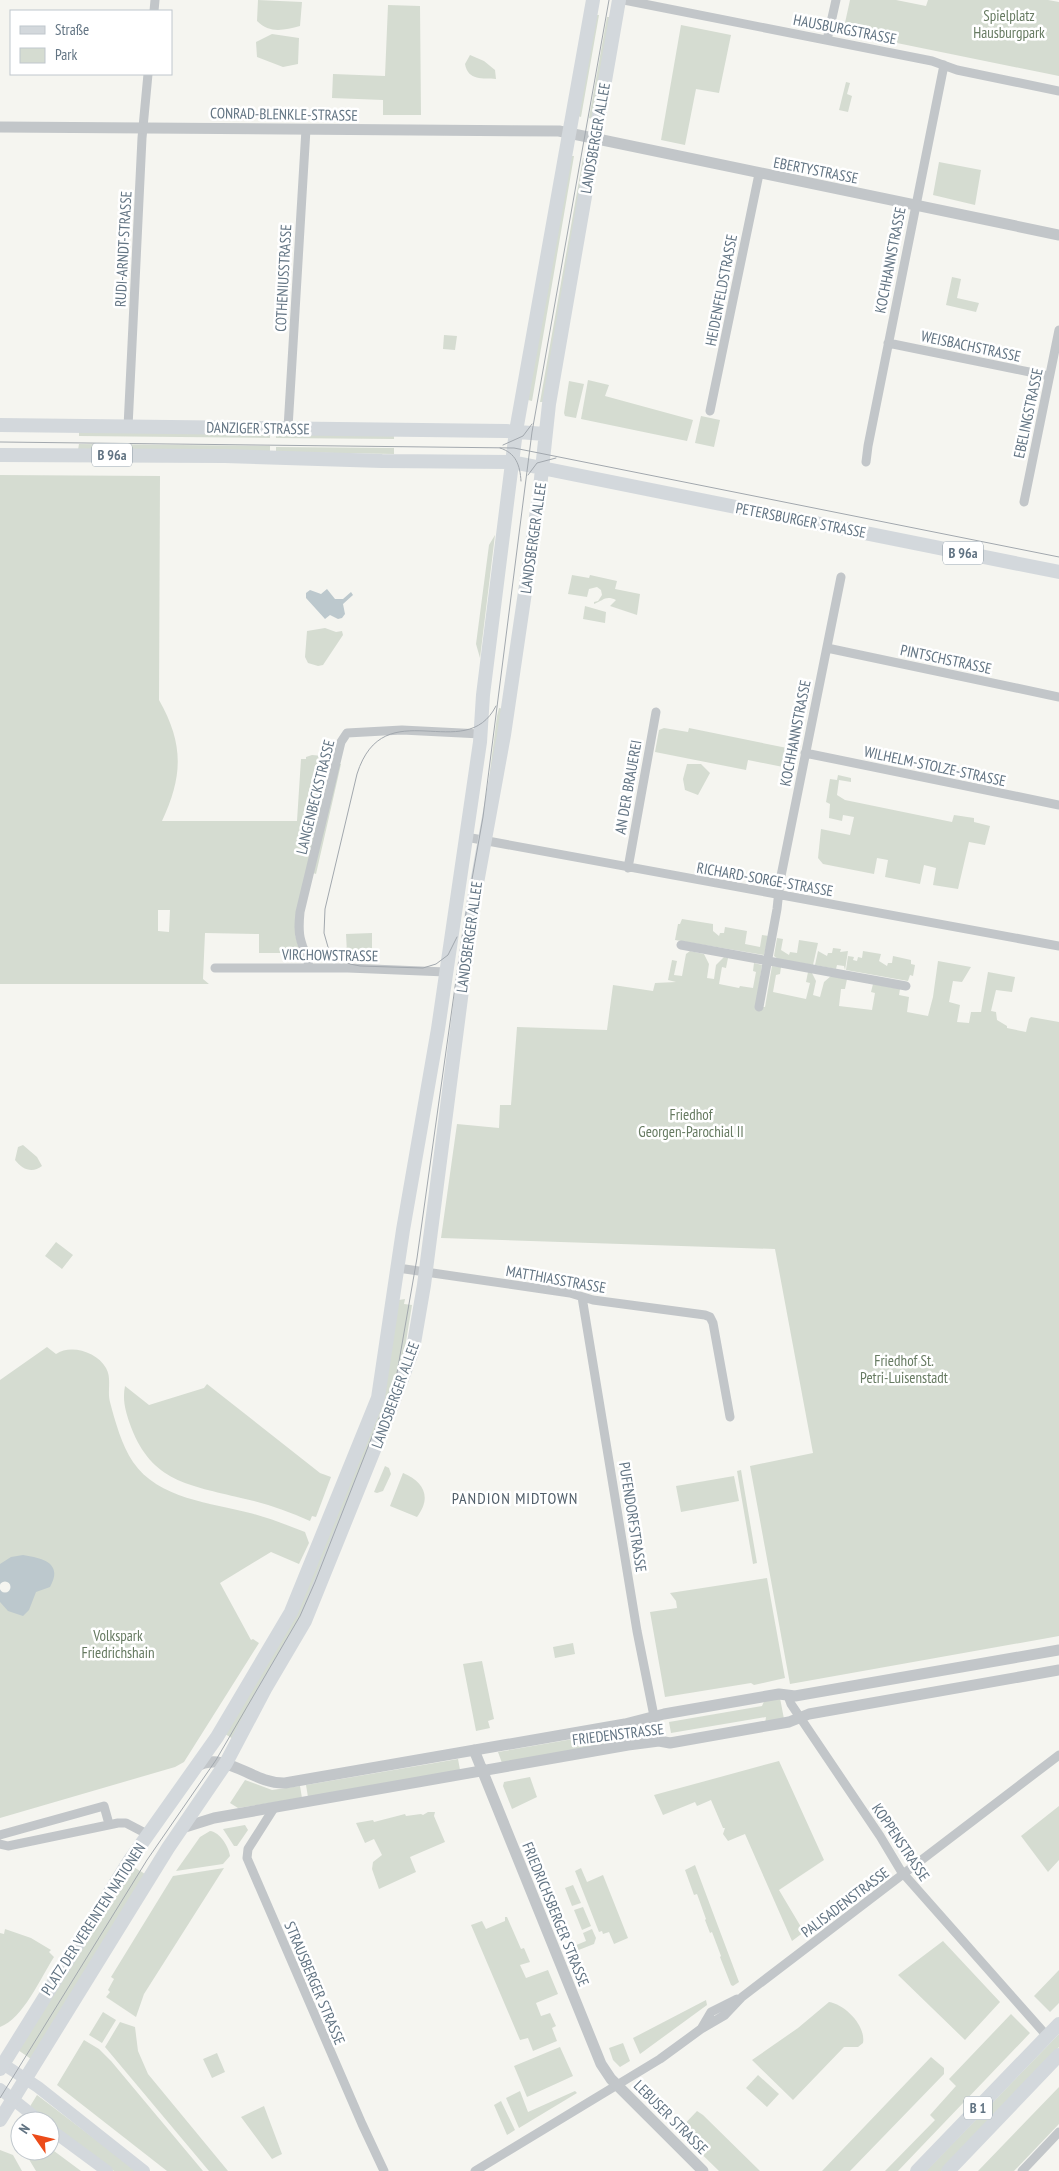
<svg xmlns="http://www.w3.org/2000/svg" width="1059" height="2171" font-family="'PT Sans Narrow',sans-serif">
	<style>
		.green { fill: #d5dcd1; fill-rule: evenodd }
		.water { fill: #bcc8cd }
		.pier { fill: #f5f5f0 }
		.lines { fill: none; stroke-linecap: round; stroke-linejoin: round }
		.minor { stroke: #c2c6c9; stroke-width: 9 }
		.tertiary { stroke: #c2c6c9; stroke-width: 11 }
		.secondary { stroke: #d3d8dc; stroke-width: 12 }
		.primary { stroke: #d3d8dc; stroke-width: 14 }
		.tram { stroke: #a2a8ae; stroke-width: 1 }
		.labels { text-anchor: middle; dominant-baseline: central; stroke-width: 5; stroke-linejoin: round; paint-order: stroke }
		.shield { fill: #fff; stroke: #919ea8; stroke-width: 1 }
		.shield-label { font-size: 14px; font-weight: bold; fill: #627483 }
		.park-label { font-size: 15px; fill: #667a61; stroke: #fff }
		.street-label { font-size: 15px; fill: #627483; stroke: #fff }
		.neighbourhood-label { font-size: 16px; letter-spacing: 1px; fill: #505d68; stroke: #fff }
	</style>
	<rect width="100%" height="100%" fill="#f5f5f0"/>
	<path class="green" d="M 258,0 L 302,2 L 300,26 C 284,30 270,34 257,21 Z
		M 850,0 L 896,0 L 926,6 L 928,0 L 1048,0 L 1059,2 L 1059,76 L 843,32 Z
		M 388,5 L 420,6 L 421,115 L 383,115 L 383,100 L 332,98 L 333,74 L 385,76 Z
		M 596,15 L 599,15 L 581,117 L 578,116 Z
		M 607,17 L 610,17 L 592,119 L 589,118 Z
		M 681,25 L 731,35 L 719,93 L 696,89 L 685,145 L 661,140 Z
		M 272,34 L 299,38 L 298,64 L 283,67 L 257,57 L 256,42 Z
		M 470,55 L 484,61 L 495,70 L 496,79 C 483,78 468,81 465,64 Z
		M 846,82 L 850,83 L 847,94 L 852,96 L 848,112 L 839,110 Z
		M 571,156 L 574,156 L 532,401 L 528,400 Z
		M 583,158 L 586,158 L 543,402 L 540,402 Z
		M 939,162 L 981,170 L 975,205 L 933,195 Z
		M 952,277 L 961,279 L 957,298 L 979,303 L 976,312 L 946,305 Z
		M 444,335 L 457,336 L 455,350 L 443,349 Z
		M 588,380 L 609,385 L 605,396 L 693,420 L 687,441 L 581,419 Z
		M 569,381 L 584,384 L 576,418 L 565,416 L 564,413 Z
		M 701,416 L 720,420 L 714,447 L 695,443 Z
		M 79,430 L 270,432 L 270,438 L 79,436 Z
		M 276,432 L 394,434 L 394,439 L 276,438 Z
		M 79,444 L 270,446 L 270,452 L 78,450 Z
		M 276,447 L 394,448 L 394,454 L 276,452 Z
		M 0,475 L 160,476 L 159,700 C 184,744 183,776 162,821 L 297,821 L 301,759 L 306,759 L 306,757 L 312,755 L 334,757 L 333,761 L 326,760 L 318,791 L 326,793 L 295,919 L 295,934 L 300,953 L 259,953 L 259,934 L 205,933 L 203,979 L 209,984 L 0,984 ZM 158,910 L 170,910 L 169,932 L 158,931 Z
		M 495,535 L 480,658 L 476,644 L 489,545 Z
		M 572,575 L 589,578 L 590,575 L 617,581 L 615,589 L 640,594 L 637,615 L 610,606 L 616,600 C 605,595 603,601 594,604 L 594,602 L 598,601 L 602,595 L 601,590 L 597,587 L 589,589 L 587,597 L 568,594 Z
		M 585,606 L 606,612 L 605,623 L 583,619 Z
		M 325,628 L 336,632 L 342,631 L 343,635 L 323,665 L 318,666 L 308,663 L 305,657 L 307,631 Z
		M 499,708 L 504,709 L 487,795 L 497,716 Z
		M 664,728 L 688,732 L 689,728 L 792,749 L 788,768 L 748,760 L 746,770 L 655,752 L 659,730 Z
		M 339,764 L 341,764 L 316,874 L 313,873 Z
		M 687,764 L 701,764 L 710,773 L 698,795 L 685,790 L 683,779 Z
		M 838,775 L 851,778 L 851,782 L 839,780 L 837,795 L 845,800 L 952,822 L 954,815 L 974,818 L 974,822 L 990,826 L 985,845 L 969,842 L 958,889 L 933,885 L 936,868 L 924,865 L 920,884 L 885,877 L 888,860 L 877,858 L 874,874 L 823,864 L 818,858 L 821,829 L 850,835 L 854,817 L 843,815 L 842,821 L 829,818 L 830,804 L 826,802 L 830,779 L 837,780 Z
		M 682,919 L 713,924 L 713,931 L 719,936 L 720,933 L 724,933 L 725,927 L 747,931 L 745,944 L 760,947 L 762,935 L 769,936 L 764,955 L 675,940 L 678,924 L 680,924 Z
		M 372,933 L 372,953 L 347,953 L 346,934 Z
		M 777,938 L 783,939 L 781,950 L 789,955 L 790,952 L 797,953 L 799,940 L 818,943 L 813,965 L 778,959 L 774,956 Z
		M 833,948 L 841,949 L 840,952 L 848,951 L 845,970 L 844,966 L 837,965 L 836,969 L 815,965 L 818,951 L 827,956 L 828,953 L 832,953 Z
		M 690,951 L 704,954 L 709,964 L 707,978 L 714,979 L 716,965 L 724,957 L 728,958 L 726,968 L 722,967 L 719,984 L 739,988 L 740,986 L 753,988 L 756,972 L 753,971 L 754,963 L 762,965 L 756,1006 L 765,1007 L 772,966 L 781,967 L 780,974 L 776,975 L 773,992 L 806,999 L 810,983 L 806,982 L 808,972 L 812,973 L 816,981 L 813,995 L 820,997 L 824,982 L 831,976 L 847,979 L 845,989 L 841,989 L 839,1006 L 872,1010 L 875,993 L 871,992 L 873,984 L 900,989 L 899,995 L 909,997 L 907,1012 L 928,1016 L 933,997 L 938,961 L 971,967 L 962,982 L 953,981 L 949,1002 L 960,1005 L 957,1022 L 969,1023 L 971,1012 L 981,1012 L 988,972 L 1015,977 L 1012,992 L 996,990 L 991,1011 L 996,1012 L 997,1020 L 1007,1026 L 1007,1028 L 1026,1032 L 1029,1019 L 1031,1017 L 1059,1022 L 1059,1636 L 790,1684 L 750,1466 L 813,1453 L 775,1249 L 441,1238 L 457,1124 L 499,1128 L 500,1105 L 511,1105 L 517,1027 L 607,1030 L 613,985 L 653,991 L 655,983 L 676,982 L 668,980 L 672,960 L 677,961 L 674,975 L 682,976 L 686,954 Z
		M 863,951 L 881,954 L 879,961 L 887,966 L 888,963 L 892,963 L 893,956 L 911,960 L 911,964 L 915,965 L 913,976 L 910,975 L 908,981 L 846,970 L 848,956 L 854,957 L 853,960 L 857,961 L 858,957 L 862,958 Z
		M 23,1145 L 37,1157 L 42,1166 C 32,1174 22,1169 15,1160 L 18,1147 Z
		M 56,1242 L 73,1255 L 62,1269 L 45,1256 Z
		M 405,1299 L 404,1304 L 412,1305 L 403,1360 L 308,1606 L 235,1740 L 225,1734 L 292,1618 L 383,1396 L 399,1300 Z
		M 47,1347 L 56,1354 C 71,1344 97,1352 106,1368 C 112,1378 107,1391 110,1402 C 115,1421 122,1446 133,1462 C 158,1499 212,1503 250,1513 C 269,1518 287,1525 305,1532 L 309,1543 L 299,1564 L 271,1552 L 220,1583 L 251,1640 L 253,1639 L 259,1643 L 184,1762 L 175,1767 L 0,1818 L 0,1380 Z
		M 207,1384 L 320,1473 L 331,1477 L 316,1517 L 312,1516 L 310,1521 C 287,1511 265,1503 241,1498 C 189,1485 152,1482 131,1427 C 126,1413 122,1401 125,1386 L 149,1405 L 204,1388 Z
		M 385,1466 L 389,1468 L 391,1474 L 383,1491 L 377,1493 L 374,1492 Z
		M 741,1470 L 757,1563 L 753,1564 L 737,1471 Z
		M 403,1473 C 424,1482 432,1497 417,1517 L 390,1506 Z
		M 734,1476 L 739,1501 L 681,1512 L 676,1486 Z
		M 767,1578 L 785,1678 L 754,1685 L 751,1683 L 665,1697 L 650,1612 L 677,1608 L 676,1601 L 670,1593 Z
		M 573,1643 L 575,1654 L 555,1658 L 553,1647 Z
		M 482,1661 L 494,1719 L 488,1721 L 490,1728 L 476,1731 L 463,1664 Z
		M 780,1698 L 784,1719 L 765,1724 L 766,1717 L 671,1733 L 669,1722 L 762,1706 L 765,1699 Z
		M 648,1726 L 651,1737 L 502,1763 L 498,1752 Z
		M 458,1759 L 460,1770 L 308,1797 L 306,1785 Z
		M 779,1761 L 824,1860 L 779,1890 L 804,1932 L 792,1941 L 745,1834 L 728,1841 L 723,1834 L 725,1828 L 723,1828 L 711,1800 L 697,1806 L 695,1802 L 663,1815 L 654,1795 Z
		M 530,1777 L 537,1797 L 512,1809 L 503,1786 L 504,1782 Z
		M 245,1780 L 272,1790 L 300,1786 L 302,1798 L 238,1808 L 230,1803 Z
		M 1059,1806 L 1059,1860 L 1048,1872 L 1021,1836 Z
		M 428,1812 L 435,1812 L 434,1816 L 445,1842 L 410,1857 L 416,1872 L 379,1889 L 372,1869 L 373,1862 L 382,1855 L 374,1839 L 365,1843 L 356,1823 L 373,1820 L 374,1822 L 405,1814 L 406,1816 L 421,1814 L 423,1815 Z
		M 245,1825 L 248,1830 L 237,1846 L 234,1846 L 223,1829 Z
		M 210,1831 C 220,1832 229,1847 230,1856 L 223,1864 L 176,1871 L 200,1837 Z
		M 695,1865 L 739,1982 L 733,1986 L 731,1985 L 720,1957 L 721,1956 L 712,1932 L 710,1933 L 705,1920 L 706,1919 L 697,1894 L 694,1895 L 685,1870 Z
		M 132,1866 L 145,1874 L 31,2059 L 18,2050 Z
		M 224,1868 L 144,1994 L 136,2017 L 106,1997 L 110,1992 L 108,1990 L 114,1979 L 111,1977 L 173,1876 Z
		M 581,1868 L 587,1882 L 603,1875 L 628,1938 L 614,1944 L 609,1932 L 603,1934 L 602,1931 L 599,1932 L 575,1871 Z
		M 573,1885 L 581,1903 L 572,1906 L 565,1888 Z
		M 583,1907 L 591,1926 L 582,1930 L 574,1910 Z
		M 505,1917 L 507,1917 L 521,1949 L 524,1948 L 530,1962 L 520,1965 L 526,1978 L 548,1970 L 558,1994 L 536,2003 L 541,2016 L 550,2013 L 556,2026 L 552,2028 L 557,2041 L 533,2051 L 528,2038 L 520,2040 L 471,1925 L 482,1921 L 486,1929 L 505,1921 Z
		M 5,1929 L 31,1938 L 51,1950 L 49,1952 L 54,1957 C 41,1977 23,2019 0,2027 L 0,1933 L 4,1934 Z
		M 592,1929 L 596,1938 L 594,1944 L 571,1953 L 569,1948 L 586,1941 L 583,1933 Z
		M 943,1941 L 1000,2002 L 965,2040 L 898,1975 Z
		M 1059,1970 L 1059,2003 L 1050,2012 L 1034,1996 Z
		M 706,2000 L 707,2005 L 640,2054 L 633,2038 Z
		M 829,2002 C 846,2005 866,2026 863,2043 L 858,2047 L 844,2047 L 793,2100 L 752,2060 L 798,2028 Z
		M 103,2012 L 116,2020 L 102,2043 L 89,2035 Z
		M 1011,2014 L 1030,2033 L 898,2171 L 885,2171 L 935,2120 L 930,2115 L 956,2086 L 949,2079 Z
		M 120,2022 L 135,2027 L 138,2051 L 148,2074 L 228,2171 L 209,2171 L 105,2047 Z
		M 1059,2034 L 1059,2047 L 941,2171 L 926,2171 Z
		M 84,2040 L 99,2049 L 111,2061 L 203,2171 L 167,2171 L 57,2085 Z
		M 623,2043 L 630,2061 L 620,2067 L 613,2060 L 609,2048 Z
		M 560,2047 L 573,2076 L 527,2097 L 514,2066 Z
		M 217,2053 L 225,2072 L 212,2078 L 203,2059 Z
		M 931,2057 L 944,2068 L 944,2074 L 850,2171 L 822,2171 Z
		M 758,2075 L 779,2094 L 767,2107 L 746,2088 Z
		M 1059,2087 L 1059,2124 L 1014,2171 L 978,2171 Z
		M 520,2091 L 528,2112 L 575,2091 L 577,2093 L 519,2128 L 506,2098 Z
		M 37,2095 L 41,2098 L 137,2171 L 114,2171 L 50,2124 L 50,2121 L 46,2121 L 29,2108 Z
		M 501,2101 L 515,2130 L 507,2135 L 494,2105 Z
		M 264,2106 L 282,2154 L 272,2159 L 241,2117 Z
		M 697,2111 L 703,2115 L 760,2171 L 719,2171 L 678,2131 Z
		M 50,2148 L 81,2171 L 36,2171 L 24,2151 L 50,2151 Z
		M 0,2150 L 13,2155 L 22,2171 L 0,2171 Z"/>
	<path class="water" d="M 327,589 L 335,599 L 343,599 L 351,592 L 353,595 L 343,604 L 345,614 L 342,618 L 338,619 L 330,615 L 325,619 L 306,598 L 306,593 L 310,590 L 321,594 Z
		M 23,1555 C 41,1558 64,1562 50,1587 L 36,1592 L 29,1610 L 23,1616 L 8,1611 L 0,1602 L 0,1564 L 11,1557 Z"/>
	<path class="pier" d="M-0.5 1587a5.5 5.5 0 1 1 11 0a5.5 5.5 0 1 1-11 0Z"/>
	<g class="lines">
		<path class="minor" d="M 624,0 L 932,61 L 957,70 L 1059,91
			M 154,11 L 155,0
			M 827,40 L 836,0
			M 888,343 L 1049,376
			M 710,411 L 759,174
			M 128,427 L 142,138 L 148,74
			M 288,428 L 306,129
			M 866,462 L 868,446 L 944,65
			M 1024,502 L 1059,330
			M 827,648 L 1059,697
			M 805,753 L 1059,805
			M 466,837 L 1059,946
			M 628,868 L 656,712
			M 681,945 L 906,986
			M 215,968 L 348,968 L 446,972
			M 309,968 C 308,954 304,953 301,941 C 298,932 299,922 300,912 L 341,742 L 347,733 L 402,730 L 481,734
			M 759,1007 L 777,909 L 780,881 L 841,577
			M 398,1268 L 570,1293 L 593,1300 L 705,1315 L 710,1317 L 713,1323 L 730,1417
			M 582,1297 L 637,1631 L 659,1741
			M 788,1696 L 791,1704 L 880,1836 L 901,1871 L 1047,2036
			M 274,1808 L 248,1849 L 247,1858 L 362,2124 L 384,2171
			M 0,1835 L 104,1806 L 109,1824
			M 0,1844 L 8,1846 L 118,1823 L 126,1823 L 147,1834
			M 701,2029 L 711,2012 L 737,1999
			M 475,2171 L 660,2059 L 701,2029 L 725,2015 L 742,1997 L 1059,1755
			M 1022,2171 L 1059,2132"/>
		<path class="tertiary" d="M 0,127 L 559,131 L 1059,235
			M 474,1750 L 601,2064 L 611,2079 L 703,2171
			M 195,1767 C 226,1749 251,1784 285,1783 L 625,1724 L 664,1714 L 779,1694 L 795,1696 L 1059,1650
			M 182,1828 L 214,1818 L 628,1745 L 659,1741 L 670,1743 L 789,1722 L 809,1714 L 1059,1670"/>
		<path class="secondary" d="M 3,2064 L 38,2087 L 144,2171
			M 0,2089 L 40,2121
			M 50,2129 L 107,2171"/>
		<path class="primary" d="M 0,425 L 506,431 L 545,434
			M 0,455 L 225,456 L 382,461 L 512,462 L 1059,572
			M 0,2069 L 130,1860 L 217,1737 L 291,1612 L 378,1398 L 403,1230 L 438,1029 L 480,742 L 483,695 L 516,431 L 593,0
			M 0,2120 L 168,1848 L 226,1763 L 265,1689 L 305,1621 L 391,1408 L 413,1349 L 424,1285 L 473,905 L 504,735 L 539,497 L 549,404 L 619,0
			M 917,2171 L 1059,2024
			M 948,2171 L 1059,2055"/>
		<path class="tram" d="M 0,442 L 514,448 L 1059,557
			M 503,445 L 523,436 L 532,424
			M 500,448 C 516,453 520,465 521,481
			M 528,475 L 537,463 L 556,458
			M 457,937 L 448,955 L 436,964 L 423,968 L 360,966 L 350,964 L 338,958 L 328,947 L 324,933 L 325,909 L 357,774 C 384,689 465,767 496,706
			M 0,2098 L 147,1860 L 216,1760 L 300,1616 L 315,1582 L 397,1373 L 417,1258 L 463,930 L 483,817 L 532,432 L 609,0"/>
	</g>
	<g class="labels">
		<g class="shield">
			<rect x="92" y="443.5" width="40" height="23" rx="4"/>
			<rect x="943" y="541.5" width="40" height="23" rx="4"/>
			<rect x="964" y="2096.5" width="28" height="23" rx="4"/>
		</g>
		<g class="shield-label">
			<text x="112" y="455">B 96a</text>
			<text x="963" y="553">B 96a</text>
			<text x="978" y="2108">B 1</text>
		</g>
		<g class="park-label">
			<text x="1009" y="15">Spielplatz<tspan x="1009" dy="17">Hausburgpark</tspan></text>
			<text x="691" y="1114">Friedhof<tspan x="691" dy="17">Georgen-Parochial II</tspan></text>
			<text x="904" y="1360">Friedhof St.<tspan x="904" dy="17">Petri-Luisenstadt</tspan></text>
			<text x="118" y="1635">Volkspark<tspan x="118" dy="17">Friedrichshain</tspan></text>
		</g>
		<g class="street-label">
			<text transform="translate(845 29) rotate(11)">HAUSBURGSTRASSE</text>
			<text transform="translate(284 114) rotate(1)">CONRAD-BLENKLE-STRASSE</text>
			<text transform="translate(595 138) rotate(-80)">LANDSBERGER ALLEE</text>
			<text transform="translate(816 170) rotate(11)">EBERTYSTRASSE</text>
			<text transform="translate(123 249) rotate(-87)">RUDI-ARNDT-STRASSE</text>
			<text transform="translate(890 260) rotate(-79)">KOCHHANNSTRASSE</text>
			<text transform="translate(283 278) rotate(-87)">COTHENIUSSTRASSE</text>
			<text transform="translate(721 290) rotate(-79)">HEIDENFELDSTRASSE</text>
			<text transform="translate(971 346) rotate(12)">WEISBACHSTRASSE</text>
			<text transform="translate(1028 413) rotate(-78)">EBELINGSTRASSE</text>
			<text transform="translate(258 428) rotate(1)">DANZIGER STRASSE</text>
			<text transform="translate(801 520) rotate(11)">PETERSBURGER STRASSE</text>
			<text transform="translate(533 538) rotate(-82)">LANDSBERGER ALLEE</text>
			<text transform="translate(946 659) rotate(12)">PINTSCHSTRASSE</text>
			<text transform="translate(795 733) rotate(-79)">KOCHHANNSTRASSE</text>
			<text transform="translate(935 766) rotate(12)">WILHELM-STOLZE-STRASSE</text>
			<text transform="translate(628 787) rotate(-80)">AN DER BRAUEREI</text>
			<text transform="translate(315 797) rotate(-76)">LANGENBECKSTRASSE</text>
			<text transform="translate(765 879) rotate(10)">RICHARD-SORGE-STRASSE</text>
			<text transform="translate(469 937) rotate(-82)">LANDSBERGER ALLEE</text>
			<text transform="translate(330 955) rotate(1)">VIRCHOWSTRASSE</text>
			<text transform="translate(556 1279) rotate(10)">MATTHIASSTRASSE</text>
			<text transform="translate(395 1395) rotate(-70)">LANDSBERGER ALLEE</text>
			<text transform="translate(633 1517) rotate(81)">PUFENDORFSTRASSE</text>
			<text transform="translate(618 1734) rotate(-7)">FRIEDENSTRASSE</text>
			<text transform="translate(901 1842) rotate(56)">KOPPENSTRASSE</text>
			<text transform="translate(845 1902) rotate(-37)">PALISADENSTRASSE</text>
			<text transform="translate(556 1914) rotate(68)">FRIEDRICHSBERGER STRASSE</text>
			<text transform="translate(93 1919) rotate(-57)">PLATZ DER VEREINTEN NATIONEN</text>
			<text transform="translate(315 1983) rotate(67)">STRAUSBERGER STRASSE</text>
			<text transform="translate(671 2117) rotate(45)">LEBUSER STRASSE</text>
		</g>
		<g class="neighbourhood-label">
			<text x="515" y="1498">PANDION MIDTOWN</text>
		</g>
	</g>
	<rect x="10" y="10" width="162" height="65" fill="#ffffff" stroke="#c0c7cd"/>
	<rect x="20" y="26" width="25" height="8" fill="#d3d8dc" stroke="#c0c7cd"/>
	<text x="55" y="35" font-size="15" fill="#627483">Straße</text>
	<rect x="20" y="48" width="25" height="15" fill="#d5dcd1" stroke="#c0c7cd"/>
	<text x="55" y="60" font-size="15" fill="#627483">Park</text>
	<g transform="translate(35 2136) rotate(304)"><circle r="24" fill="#ffffff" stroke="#c0c7cd"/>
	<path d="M0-4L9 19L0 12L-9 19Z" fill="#ec4b19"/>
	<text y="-8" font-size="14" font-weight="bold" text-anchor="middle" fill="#627483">N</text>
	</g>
</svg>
